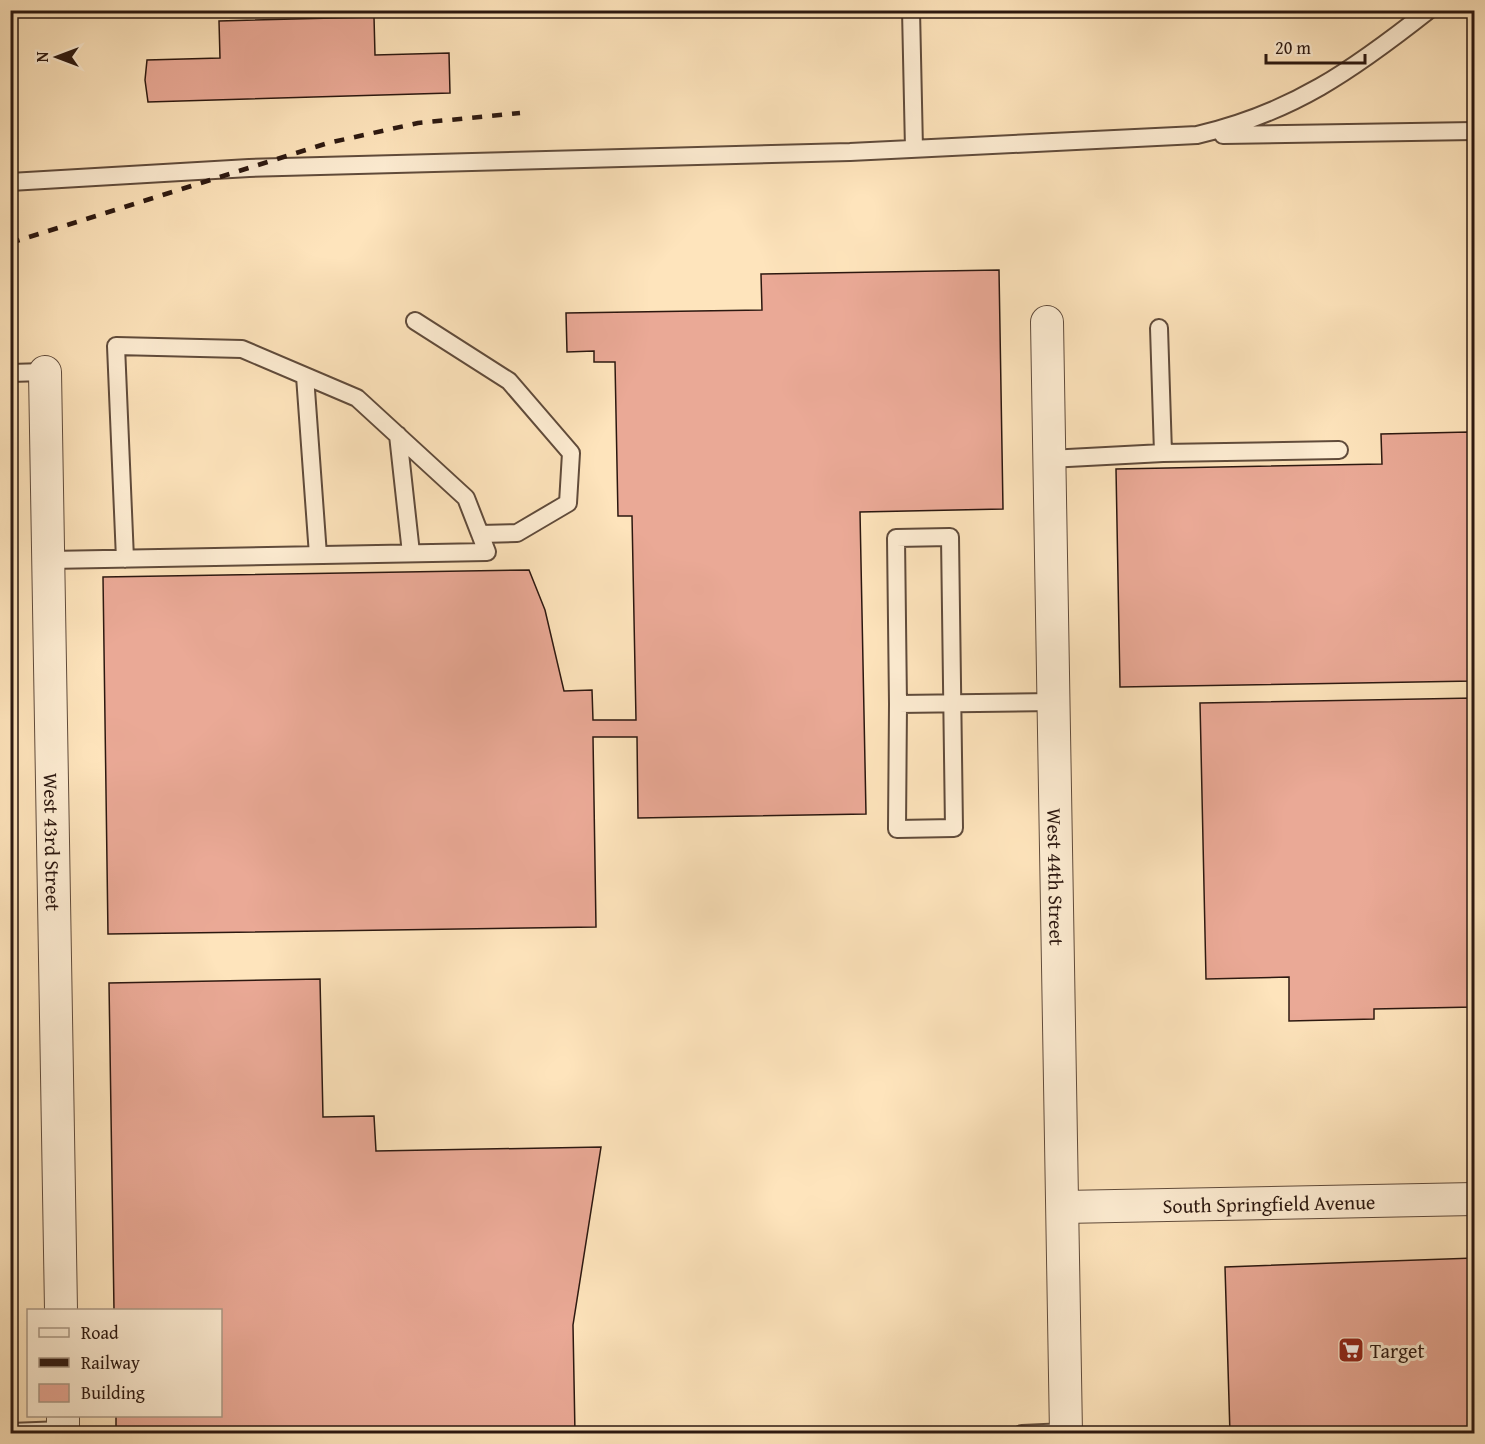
<svg xmlns="http://www.w3.org/2000/svg" width="1485" height="1444" font-family="'Gentium Book Plus',serif">
	<style>
		.building { fill: #eaa996; stroke: #2c1810; stroke-width: 1.5 }
		.lines { fill: none; stroke-linecap: round; stroke-linejoin: round }
		.service-casing { stroke: #604b3b; stroke-width: 20 }
		.minor-casing { stroke: #604b3b; stroke-width: 34 }
		.service { stroke: #feedd3; stroke-width: 16 }
		.minor { stroke: #feedd3; stroke-width: 32 }
		.rail { stroke: #2c1810; stroke-width: 4.5; stroke-dasharray: 10 10; stroke-linecap: butt }
		.labels { text-anchor: middle; dominant-baseline: central; stroke-width: 6; stroke-linejoin: round; paint-order: stroke }
		.street-label { font-size: 20px; fill: #2c1810; stroke: #feedd3 }
		.poi-label { font-size: 20px; fill: #2c1810; stroke: #feedd3; text-anchor: start }
	</style>
	<rect width="100%" height="100%" fill="#fee4bc"/>
	<filter id="stains"><feTurbulence type="fractalNoise" baseFrequency=".00333" numOctaves="4"/><feColorMatrix values="0 0 0 0 .2 0 0 0 0 .09 0 0 0 0 .02 0 0 0 .5 -.17"/></filter>
	<radialGradient id="worn" r=".72"><stop offset=".6" stop-color="#630" stop-opacity="0"/><stop offset="1" stop-color="#630" stop-opacity=".3"/></radialGradient>
	<path class="building" d="M 374,17 L 375,55 L 449,53 L 450,93 L 148,102 L 145,80 L 147,60 L 220,58 L 219,21 Z
		M 999,270 L 1003,509 L 860,512 L 866,814 L 638,818 L 637,737 L 593,737 L 596,927 L 108,934 L 103,577 L 529,570 L 545,610 L 564,691 L 592,690 L 593,720 L 636,720 L 632,516 L 618,516 L 615,362 L 594,362 L 594,351 L 567,352 L 566,313 L 762,310 L 761,274 Z
		M 1469,432 L 1474,681 L 1120,687 L 1116,469 L 1382,464 L 1381,434 Z
		M 1474,698 L 1474,1007 L 1374,1009 L 1374,1019 L 1289,1021 L 1289,977 L 1206,979 L 1200,703 Z
		M 320,979 L 323,1117 L 374,1116 L 376,1151 L 601,1147 L 573,1325 L 575,1434 L 116,1434 L 116,1416 L 220,1416 L 220,1310 L 114,1310 L 109,983 Z
		M 10,1204 L 14,1204 L 16,1319 L 10,1320 Z
		M 1474,1258 L 1474,1434 L 1230,1434 L 1225,1267 Z"/>
	<g class="lines">
		<g class="service-casing">
			<path id="service" d="M 911,10 L 914,149
				M 1223,135 L 1474,131
				M 10,182 L 249,168 L 850,152 L 1197,135 C 1292,113 1353,70 1429,10
				M 415,321 L 509,381 L 571,453 L 568,503 L 517,533 L 480,534
				M 1159,328 L 1163,453
				M 10,373 L 45,372
				M 305,376 L 318,555
				M 398,435 L 411,553
				M 1049,459 L 1163,453 L 1339,450
				M 49,560 L 487,552 L 466,498 L 357,398 L 242,349 L 116,346 L 125,559
				M 898,704 L 896,538 L 950,537 L 954,828 L 897,829 L 898,704 L 1054,702
				M 10,1432 L 63,1430
				M 1022,1434 L 1066,1432"/>
		</g>
		<g class="minor-casing">
			<g id="minor">
				<path id="s1" d="M 1047,322 L 1066,1434"/>
				<path id="s2" d="M 45,372 L 61,1310"/>
				<path id="s3" d="M 1063,1207 L 1474,1199"/>
				<path d="M 63,1416 L 63,1434"/>
			</g>
		</g>
		<use href="#service" class="service"/>
		<use href="#minor" class="minor"/>
		<path class="rail" d="M 10,243 L 328,143 L 418,123 L 520,113"/>
	</g>
	<defs>
		<g id="supermarket-square" transform="scale(1.35)"><rect x="-9" y="-9" width="18" height="18" rx="4" fill="#8f2418" stroke="#feedd3"/><path d="M-6-5.5h2.5l.6 2H6L4.5 2H-2.5L-4.4-4H-6ZM-1.5 3.2a1.3 1.3 0 1 0 .1 0ZM3 3.2a1.3 1.3 0 1 0 .1 0Z" fill="#fff"/></g>
	</defs>
	<g fill-rule="evenodd">
		<use href="#supermarket-square" x="1351" y="1350"/>
	</g>
	<g class="labels">
		<g class="street-label">
			<text stroke="none"><textPath href="#s2" startOffset="470">West 43rd Street</textPath></text>
			<text stroke="none"><textPath href="#s1" startOffset="555">West 44th Street</textPath></text>
			<text stroke="none"><textPath href="#s3" startOffset="206">South Springfield Avenue</textPath></text>
		</g>
		<g class="poi-label">
			<text x="1370" y="1350">Target</text>
		</g>
	</g>
	<rect width="1485" height="1444" fill="none" stroke="#fee4bc" stroke-width="36"/>
	<rect x="12" y="12" width="1461" height="1420" fill="none" stroke="#2c1810" stroke-width="3"/>
	<rect x="18" y="18" width="1449" height="1408" fill="none" stroke="#2c1810" stroke-width="1.5"/>
	<rect x="27" y="1309" width="195" height="108" fill="#feedd3" stroke="#aa9885" stroke-width="1.5"/>
	<rect x="39" y="1328" width="30" height="9" fill="#feedd3" stroke="#aa9885" stroke-width="1.5"/>
	<text x="81" y="1339" font-size="18" fill="#2c1810">Road</text>
	<rect x="39" y="1358" width="30" height="9" fill="#2c1810" stroke="#aa9885" stroke-width="1.5"/>
	<text x="81" y="1369" font-size="18" fill="#2c1810">Railway</text>
	<rect x="39" y="1384" width="30" height="18" fill="#eaa996" stroke="#aa9885" stroke-width="1.5"/>
	<text x="81" y="1399" font-size="18" fill="#2c1810">Building</text>
	<g transform="translate(57 57) rotate(270)" stroke="#feedd3" stroke-width="4.5" paint-order="stroke">
	<path d="M0-4.5L10 22L0 15L-10 22Z" fill="#2c1810"/>
	<text y="-9" font-size="16" font-weight="bold" text-anchor="middle" fill="#2c1810">N</text>
	</g>
	<path d="M1266 54v9h99v-9" fill="none" stroke="#2c1810" stroke-width="3"/>
	<text x="1275" y="54" font-size="18" fill="#2c1810" stroke="#feedd3" stroke-width="4.5" paint-order="stroke">20 m</text>
	<rect width="100%" height="100%" filter="url(#stains)"/>
	<rect width="100%" height="100%" fill="url(#worn)"/>
</svg>
